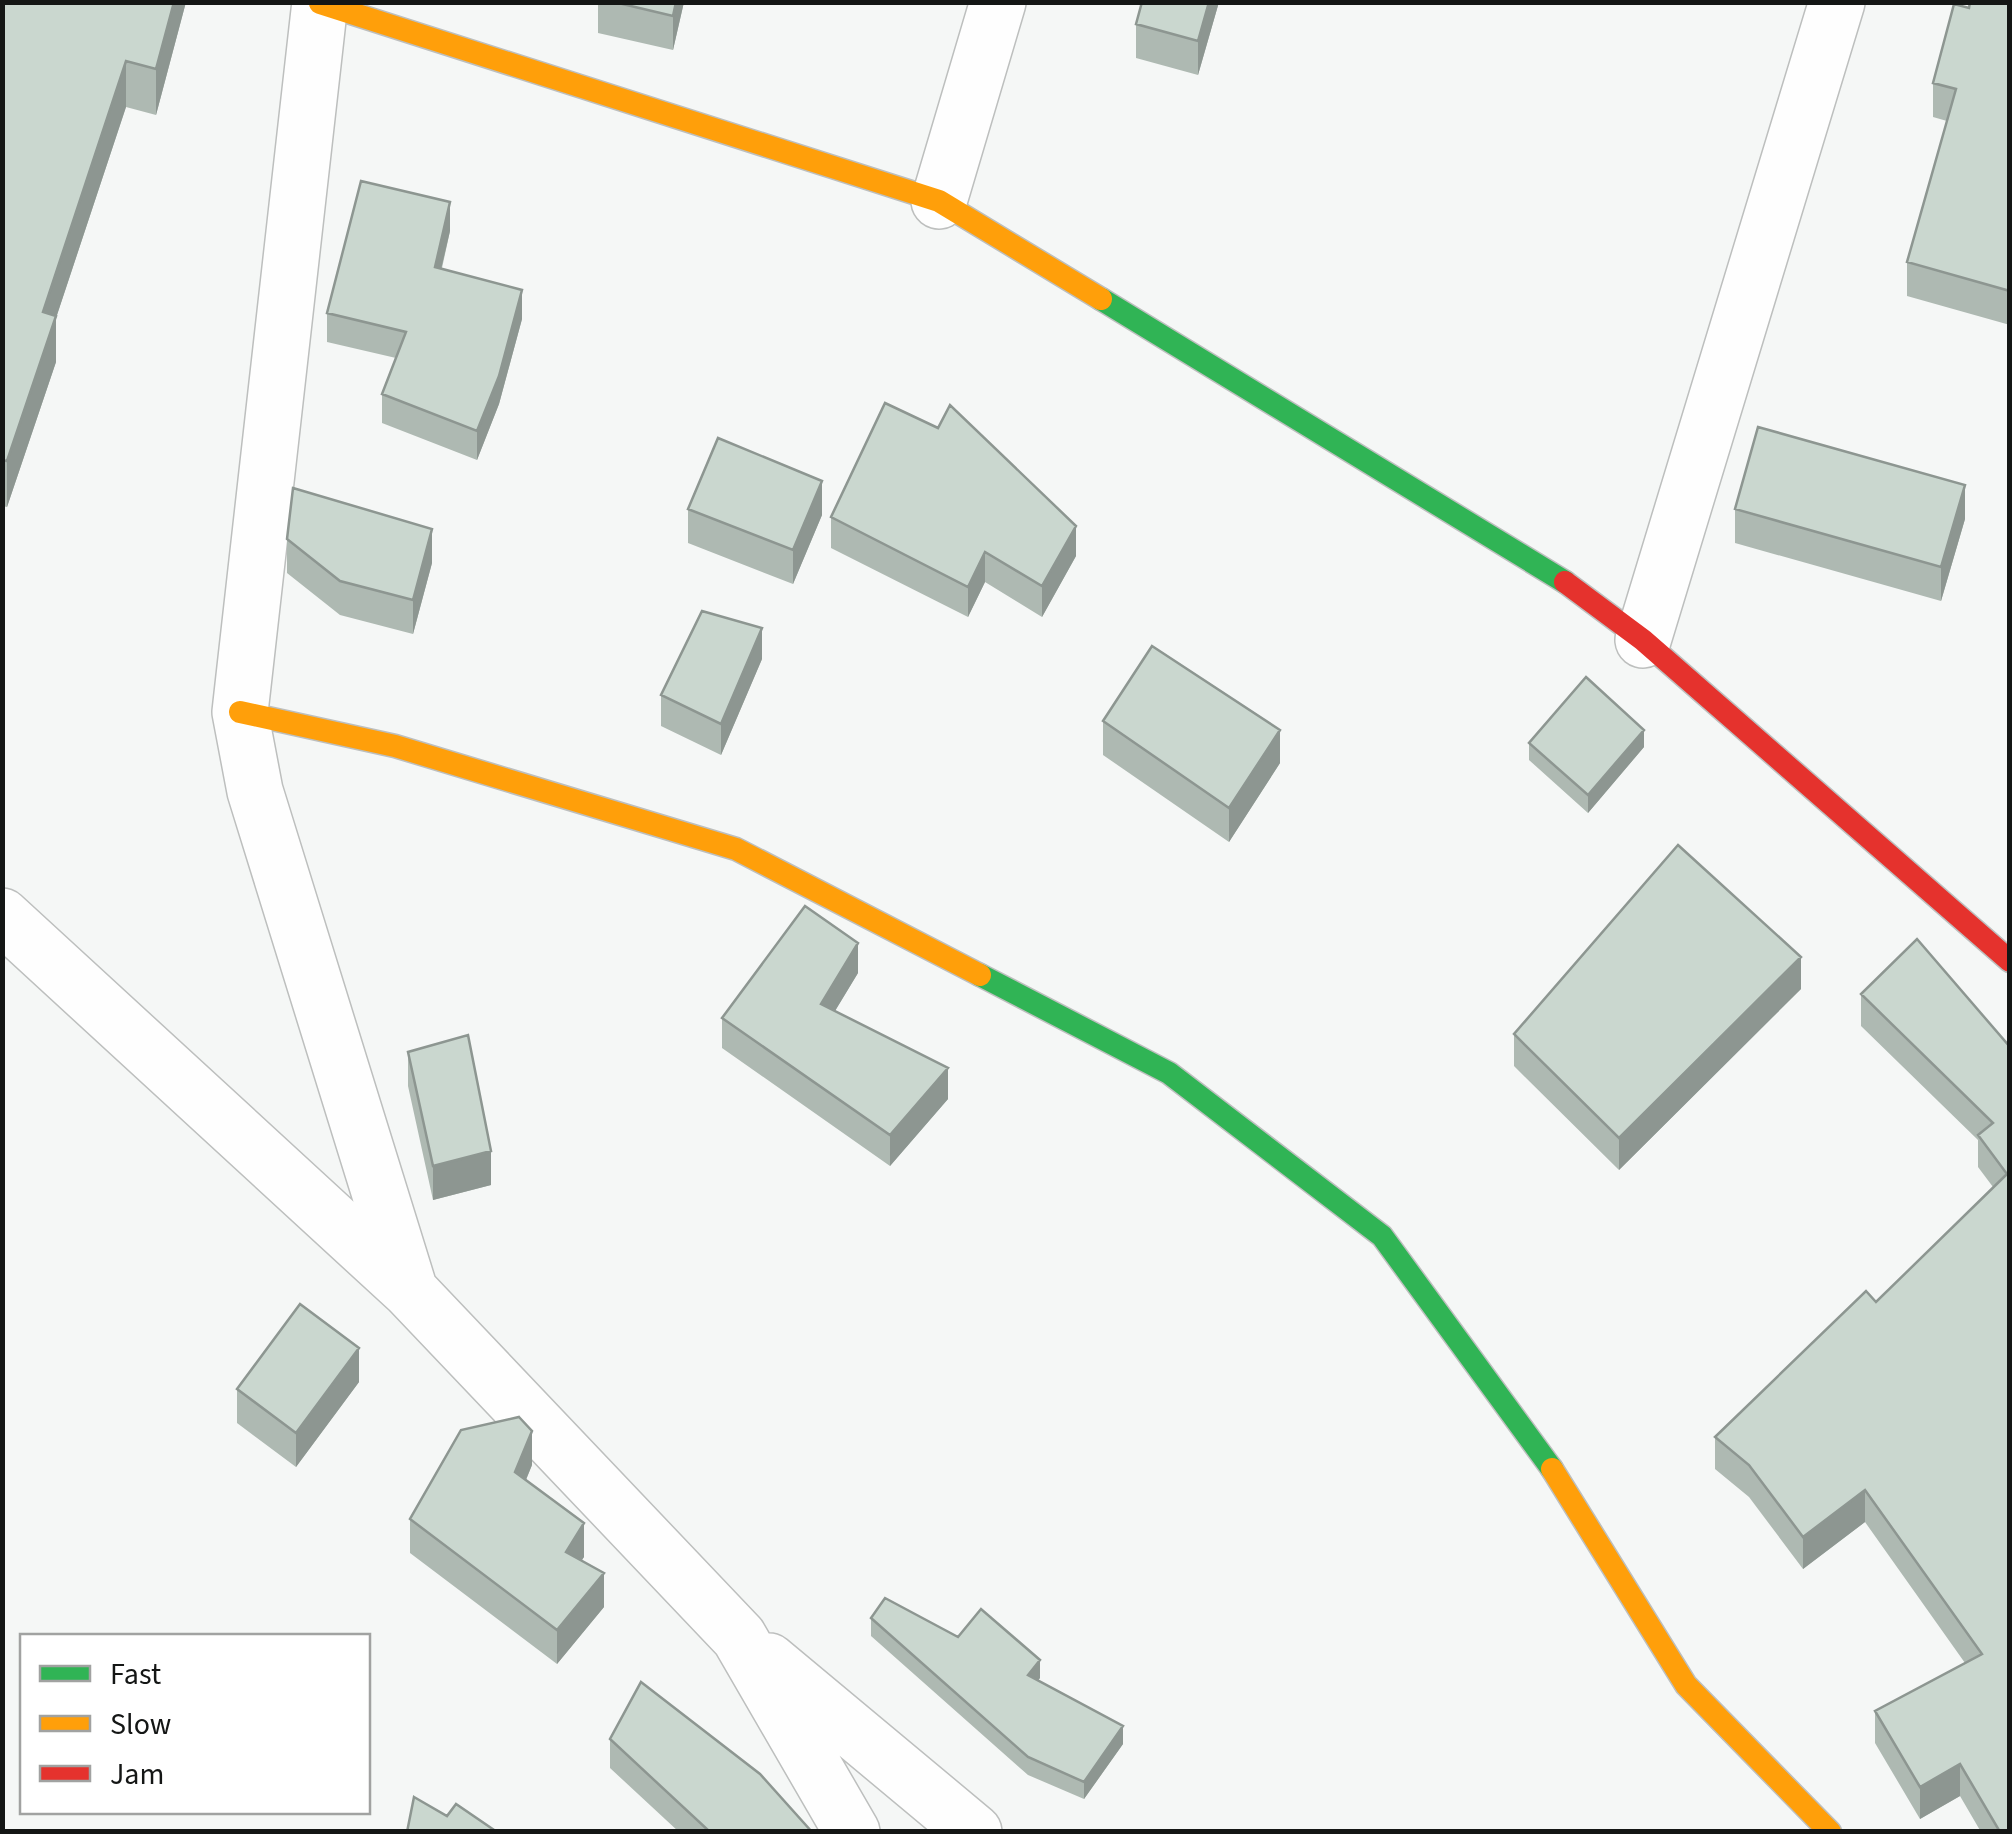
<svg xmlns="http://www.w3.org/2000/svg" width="2012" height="1834" font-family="'Source Sans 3',sans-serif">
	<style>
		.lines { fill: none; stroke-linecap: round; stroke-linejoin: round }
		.street-casing { stroke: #bdbfbe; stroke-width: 58 }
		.fast-casing { stroke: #bdbfbe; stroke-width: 25 }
		.slow-casing { stroke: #bdbfbe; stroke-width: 25 }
		.jam-casing { stroke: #bdbfbe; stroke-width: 25 }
		.street { stroke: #fefefe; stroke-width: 55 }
		.fast { stroke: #30b455; stroke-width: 22 }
		.slow { stroke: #ff9f0a; stroke-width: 22 }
		.jam { stroke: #e5322d; stroke-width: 22 }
		.wall { fill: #aeb9b2 }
		.shaded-wall { fill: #8d9691 }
		.building { fill: #cad7cf; stroke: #8d9691; stroke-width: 2.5 }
	</style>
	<rect width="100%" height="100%" fill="#f5f7f6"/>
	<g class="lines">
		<g class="street-casing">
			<path id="street" d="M 320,2 L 240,712 L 255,791 L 410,1291
				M 939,201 L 998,2
				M 1643,640 L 1837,2
				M 2,916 L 410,1291 L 739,1637 L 852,1832
				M 769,1661 L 974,1832"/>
		</g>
		<g class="fast-casing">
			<path id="fast" d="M 1101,299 L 1565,582
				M 980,975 L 1169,1073 L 1382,1236 L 1552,1469"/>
		</g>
		<g class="slow-casing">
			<path id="slow" d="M 320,3 L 939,201 L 1101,299
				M 240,712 L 395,746 L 736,849 L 980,975
				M 1552,1469 L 1686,1685 L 1830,1832"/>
		</g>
		<g class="jam-casing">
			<path id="jam" d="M 1565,582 L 1643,640 L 2010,961"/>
		</g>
		<use href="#street" class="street"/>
		<use href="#fast" class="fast"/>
		<use href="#slow" class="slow"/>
		<use href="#jam" class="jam"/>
	</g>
	<path class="wall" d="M 2,2 L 186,2 L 156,115 L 126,107 L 56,318 L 56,362 L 7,507 L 2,506 Z
		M 598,2 L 684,2 L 673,50 L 598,33 Z
		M 1219,2 L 1198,75 L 1136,58 L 1136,24 Z
		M 2010,2 L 2010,325 L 1907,296 L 1907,262 L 1947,121 L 1933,117 L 1933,83 L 1969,8 Z
		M 450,231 L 442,268 L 522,319 L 499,404 L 477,460 L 382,423 L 382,394 L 396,358 L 327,342 L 327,313 Z
		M 688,509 L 822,515 L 793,584 L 688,543 Z
		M 1735,509 L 1965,519 L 1941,601 L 1735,543 Z
		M 831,517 L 1076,556 L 1042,617 L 985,582 L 968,617 L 831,548 Z
		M 287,539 L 432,563 L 413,634 L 340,615 L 287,573 Z
		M 762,659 L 721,755 L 661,726 L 661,695 Z
		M 1103,721 L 1280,763 L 1229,842 L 1103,755 Z
		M 1529,743 L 1644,747 L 1588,813 L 1529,760 Z
		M 858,973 L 835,1011 L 948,1099 L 890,1166 L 722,1048 L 722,1018 Z
		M 1801,989 L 1619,1170 L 1514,1066 L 1514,1034 Z
		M 1861,994 L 2010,1047 L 2010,1832 L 1981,1832 L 1960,1796 L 1920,1819 L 1875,1743 L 1875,1711 L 1965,1663 L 1865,1522 L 1803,1569 L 1749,1497 L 1715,1469 L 1715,1437 L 1876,1302 L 1993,1187 L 1978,1167 L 1978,1140 L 1861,1026 Z
		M 408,1052 L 491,1185 L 433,1200 L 408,1086 Z
		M 359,1382 L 296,1467 L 237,1423 L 237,1389 Z
		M 532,1465 L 526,1480 L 584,1557 L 581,1560 L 604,1607 L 557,1664 L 410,1553 L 410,1519 Z
		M 871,1618 L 958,1637 L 1040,1678 L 1038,1680 L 1123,1744 L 1084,1799 L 1028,1775 L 871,1636 Z
		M 610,1739 L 812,1832 L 679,1832 L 610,1768 Z"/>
	<path class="shaded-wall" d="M 174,2 L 186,2 L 156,115 L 156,69 Z
		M 676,2 L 684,2 L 673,50 L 673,16 Z
		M 1209,2 L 1219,2 L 1198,75 L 1198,41 Z
		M 126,61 L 126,107 L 56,318 L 56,362 L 7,507 L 7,461 L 43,312 Z
		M 450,202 L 450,231 L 435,295 L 435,267 Z
		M 522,290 L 522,319 L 499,404 L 477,460 L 477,431 Z
		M 822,481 L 822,515 L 793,584 L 793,550 Z
		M 1965,485 L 1965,519 L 1941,601 L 1941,567 Z
		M 1076,526 L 1076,556 L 1042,617 L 1042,586 Z
		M 432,529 L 432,563 L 413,634 L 413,600 Z
		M 985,552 L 985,582 L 968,617 L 968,587 Z
		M 762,628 L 762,659 L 721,755 L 721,724 Z
		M 1280,730 L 1280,763 L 1229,842 L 1229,808 Z
		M 1644,730 L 1644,747 L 1588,813 L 1588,795 Z
		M 858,943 L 858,973 L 821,1034 L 821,1004 Z
		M 1801,957 L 1801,989 L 1619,1170 L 1619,1138 Z
		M 948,1068 L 948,1099 L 890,1166 L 890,1135 Z
		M 491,1151 L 491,1185 L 433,1200 L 433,1166 Z
		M 359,1348 L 359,1382 L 296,1467 L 296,1433 Z
		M 532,1431 L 532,1465 L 515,1506 L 515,1472 Z
		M 1865,1490 L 1865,1522 L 1803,1569 L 1803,1537 Z
		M 584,1523 L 584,1557 L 566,1585 L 566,1552 Z
		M 604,1573 L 604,1607 L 557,1664 L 557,1630 Z
		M 1040,1660 L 1040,1678 L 1028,1692 L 1028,1675 Z
		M 1123,1726 L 1123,1744 L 1084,1799 L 1084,1782 Z
		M 1960,1764 L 1960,1796 L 1920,1819 L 1920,1787 Z"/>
	<path class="building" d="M 2,2 L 174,2 L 156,69 L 126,61 L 43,312 L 56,316 L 7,461 L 2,460 Z
		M 614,2 L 676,2 L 673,16 Z
		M 1142,2 L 1209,2 L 1198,41 L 1136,24 Z
		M 1970,2 L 2010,2 L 2010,291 L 1907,262 L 1956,89 L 1933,83 L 1954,4 L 1969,8 Z
		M 361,181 L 450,202 L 435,267 L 522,290 L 499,376 L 477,431 L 382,394 L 406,332 L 327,313 Z
		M 885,403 L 938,428 L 950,405 L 1076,526 L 1042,586 L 985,552 L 968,587 L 831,517 Z
		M 1758,427 L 1965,485 L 1941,567 L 1735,509 Z
		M 718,438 L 822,481 L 793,550 L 688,509 Z
		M 293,488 L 432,529 L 413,600 L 340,581 L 287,539 Z
		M 702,611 L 762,628 L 721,724 L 661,695 Z
		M 1152,646 L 1280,730 L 1229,808 L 1103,721 Z
		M 1586,677 L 1644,730 L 1588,795 L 1529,743 Z
		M 1678,845 L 1801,957 L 1619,1138 L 1514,1034 Z
		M 805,906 L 858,943 L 821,1004 L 948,1068 L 890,1135 L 722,1018 Z
		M 1917,939 L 2010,1047 L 2010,1832 L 2000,1832 L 1960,1764 L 1920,1787 L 1875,1711 L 1982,1654 L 1865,1490 L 1803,1537 L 1749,1465 L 1715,1437 L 1866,1291 L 1876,1302 L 2007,1174 L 1978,1135 L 1993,1123 L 1861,994 Z
		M 468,1035 L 491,1151 L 433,1166 L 408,1052 Z
		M 300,1304 L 359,1348 L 296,1433 L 237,1389 Z
		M 519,1417 L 532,1431 L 515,1472 L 584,1523 L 566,1552 L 604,1573 L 557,1630 L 410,1519 L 461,1430 Z
		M 885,1598 L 958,1637 L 981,1609 L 1040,1660 L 1028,1675 L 1123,1726 L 1084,1782 L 1028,1757 L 871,1618 Z
		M 641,1682 L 760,1774 L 812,1832 L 710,1832 L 610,1739 Z
		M 414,1797 L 447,1816 L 456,1804 L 497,1832 L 407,1832 Z"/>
	<rect width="2012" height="1834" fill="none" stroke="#141615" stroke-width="10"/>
	<rect x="20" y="1634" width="350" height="180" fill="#ffffff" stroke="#a1a2a1" stroke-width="2.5"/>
	<rect x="40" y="1666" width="50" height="15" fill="#30b455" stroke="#a1a2a1" stroke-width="2.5"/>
	<text x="110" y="1684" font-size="30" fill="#141615">Fast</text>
	<rect x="40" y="1716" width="50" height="15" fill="#ff9f0a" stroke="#a1a2a1" stroke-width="2.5"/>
	<text x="110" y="1734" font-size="30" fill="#141615">Slow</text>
	<rect x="40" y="1766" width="50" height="15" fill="#e5322d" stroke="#a1a2a1" stroke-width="2.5"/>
	<text x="110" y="1784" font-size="30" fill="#141615">Jam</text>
</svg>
